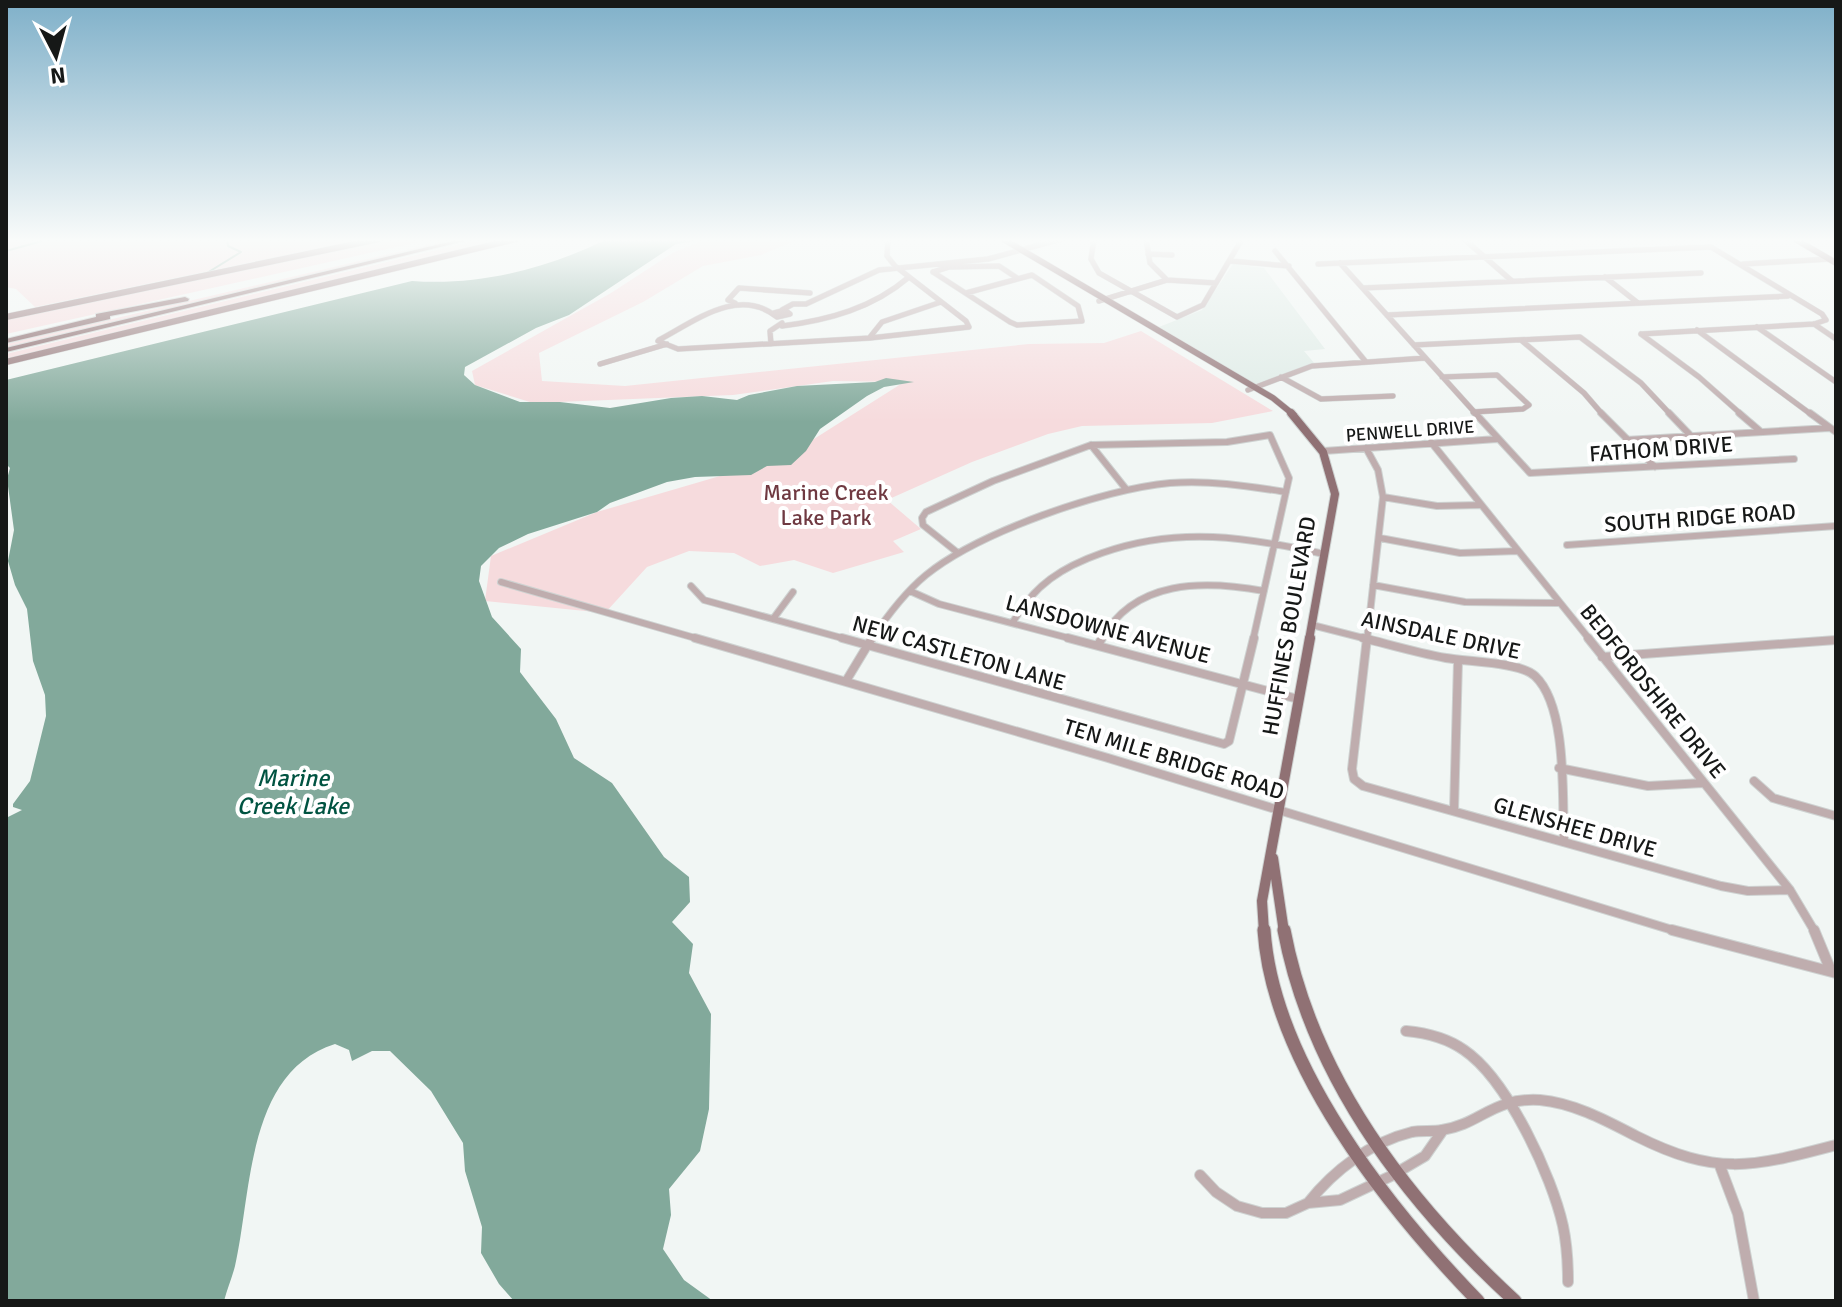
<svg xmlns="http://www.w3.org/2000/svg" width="1842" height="1307" font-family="Signika,sans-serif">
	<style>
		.built { fill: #deebe6 }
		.green { fill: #f6dbdd }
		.water { fill: #82a99b }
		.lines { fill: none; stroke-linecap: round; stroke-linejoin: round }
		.stream { stroke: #82a99b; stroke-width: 2 }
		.minor-far3-casing { stroke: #ced2d1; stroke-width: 6 }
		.minor-far2-casing { stroke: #ced2d1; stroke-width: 8 }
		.minor-far1-casing { stroke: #ced2d1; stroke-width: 10 }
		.minor-casing { stroke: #ced2d1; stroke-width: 12 }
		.major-far3-casing { stroke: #ced2d1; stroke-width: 7 }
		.major-far2-casing { stroke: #ced2d1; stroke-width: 10 }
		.major-far1-casing { stroke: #ced2d1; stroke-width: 12 }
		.major-casing { stroke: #ced2d1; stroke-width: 15 }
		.highway-casing { stroke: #ced2d1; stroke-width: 2 }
		.minor-far3 { stroke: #bfadae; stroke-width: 5 }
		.minor-far2 { stroke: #bfadae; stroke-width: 6 }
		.minor-far1 { stroke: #bfadae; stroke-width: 8 }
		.minor { stroke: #bfadae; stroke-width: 10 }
		.major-far3 { stroke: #907174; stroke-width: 6 }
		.major-far2 { stroke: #907174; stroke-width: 8 }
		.major-far1 { stroke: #907174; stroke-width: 10 }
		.major { stroke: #907174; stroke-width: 13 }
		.highway { fill: #7f5c5f; fill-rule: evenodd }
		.labels { text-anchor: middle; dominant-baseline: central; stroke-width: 8; stroke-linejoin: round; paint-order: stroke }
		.far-street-label { font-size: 18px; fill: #161817; stroke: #fff }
		.street-label { font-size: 22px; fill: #161817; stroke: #fff }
		.park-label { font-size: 22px; fill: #6f3941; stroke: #fff }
		.water-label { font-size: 24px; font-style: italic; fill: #005341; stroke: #fff }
	</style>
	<rect width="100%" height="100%" fill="#f1f6f4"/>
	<path class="built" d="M 1233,264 L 1264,268 L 1325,349 L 1304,351 L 1315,364 L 1255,384 L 1159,327 L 1202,310 Z"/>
	<path class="green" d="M 6,239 L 364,239 L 35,307 L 16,289 L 6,287 Z
		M 385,239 L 432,239 L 6,334 L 6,319 Z
		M 453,239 L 463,239 L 6,348 L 6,344 Z
		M 482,239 L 510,239 L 6,361 L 6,354 Z
		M 708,239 L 799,239 L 761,255 L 703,266 L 643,302 L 539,353 L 542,381 L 625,386 L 1029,344 L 1104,343 L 1141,331 L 1273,411 L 1212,423 L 1082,426 L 1048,434 L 972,462 L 887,500 L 921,529 L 893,541 L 904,552 L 833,573 L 794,560 L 760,566 L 734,553 L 689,551 L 647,567 L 605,613 L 485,601 L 491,556 L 597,512 L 720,476 L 776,463 L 904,382 L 833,381 L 733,395 L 533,403 L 475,385 L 472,371 L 611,293 L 674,252 Z"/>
	<path class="water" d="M 607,239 L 710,239 L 676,244 L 569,315 L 536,328 L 465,367 L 464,375 L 475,385 L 520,402 L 560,402 L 610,408 L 671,398 L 702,396 L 737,400 L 749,395 L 797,386 L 875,382 L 886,378 L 914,382 L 884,387 L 867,396 L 820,429 L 806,451 L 791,465 L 767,466 L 751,475 L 695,477 L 667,482 L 610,503 L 597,512 L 528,534 L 499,548 L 481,566 L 479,581 L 492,617 L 521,649 L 520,672 L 556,719 L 574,758 L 612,783 L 664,857 L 689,877 L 690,902 L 672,922 L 693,944 L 689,973 L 711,1014 L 709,1109 L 700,1151 L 669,1189 L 671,1215 L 663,1249 L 684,1280 L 713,1301 L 514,1301 L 499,1284 L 481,1253 L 482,1227 L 465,1171 L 463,1143 L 431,1091 L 390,1051 L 372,1051 L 352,1061 L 349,1050 L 335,1044 C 246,1072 252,1193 235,1266 C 232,1278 227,1289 224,1301 L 6,1301 L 6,818 L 22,810 L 13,807 L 13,804 L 30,781 L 46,716 L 45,695 L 33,661 L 27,609 L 15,585 L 8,561 L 14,530 L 7,479 L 10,468 L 6,464 L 6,380 L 412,281 C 478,286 547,269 607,239 Z"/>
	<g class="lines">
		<path class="stream" d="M 6,251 L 49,239
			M 207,273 L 241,252 L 228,246 L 227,239"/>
		<g class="minor-far3-casing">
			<path id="minor-far3" d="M 1094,239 L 1091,259 L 1099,273 L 1177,317 L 1203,305 L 1242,239
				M 1146,239 L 1150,263 L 1167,280
				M 1464,239 L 1512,281
				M 1275,251 L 1366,362
				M 1148,254 L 1172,255
				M 1230,261 L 1289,266
				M 1340,263 L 1477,415
				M 1318,264 L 1711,247 L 1822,314 L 1826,320 L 1814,324 L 1641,334
				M 1743,264 L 1830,259
				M 933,272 L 1010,322 L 1017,325 L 1082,321 L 1078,306 L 1032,275 L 966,293
				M 933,272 L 949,267 L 999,266 L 1017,278
				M 1605,277 L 1638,303
				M 1363,288 L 1701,273
				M 1099,301 L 1167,280 L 1216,283
				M 735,303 L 728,300 L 739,288 L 810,293
				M 782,310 L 793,304 L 806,304 L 879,270 L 988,259 L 1061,239
				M 1387,315 L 1788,296
				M 1814,324 L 1836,339
				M 782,326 C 829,320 873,308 909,277
				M 1757,327 L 1836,382
				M 1697,330 L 1812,415
				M 1641,334 L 1699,377 L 1742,415
				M 870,337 L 882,322 L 941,302
				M 659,340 C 695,321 739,286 777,317 L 790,314 L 785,310 L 774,313
				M 1521,340 L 1584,393 L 1603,415
				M 658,341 L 678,349 L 870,338 L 969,327 L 966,321 L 895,266 L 887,256 L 888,239
				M 771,344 L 770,331 L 782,323
				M 1414,345 L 1580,337 L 1641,383 L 1671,415
				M 600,364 L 667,344
				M 1281,377 L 1321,399 L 1393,396
				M 1442,377 L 1497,375 L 1529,405 L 1523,409 L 1473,412
				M 1248,390 L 1312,366 L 1425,358"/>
		</g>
		<g class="minor-far2-casing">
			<path id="minor-far2" d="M 1475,413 L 1530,473 L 1794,459
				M 1601,413 L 1655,467
				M 1669,413 L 1691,436
				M 1739,413 L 1760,431
				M 1810,413 L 1836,432
				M 1626,440 L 1829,428
				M 1431,442 L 1590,640
				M 1091,445 L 1126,489
				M 1366,448 L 1378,470 L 1383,497 L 1367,640
				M 1324,451 L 1497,439
				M 1383,497 L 1437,506 L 1480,505
				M 1380,538 L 1460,553 L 1518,551
				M 1567,545 L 1836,526
				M 958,553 L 923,525 L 922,518 L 926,512 L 993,481 L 1091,445 L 1227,442 L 1270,435 L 1289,478 L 1253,640
				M 501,582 L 702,640
				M 1373,585 L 1465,602 L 1559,603
				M 691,586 L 704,600 L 849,640
				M 910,591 L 939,604 L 1076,640
				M 773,619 L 793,592
				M 1013,622 C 1034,585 1062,567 1102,553 C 1178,526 1248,537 1324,554
				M 1312,625 L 1371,640
				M 871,640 C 887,616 904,593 926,575 C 979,532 1103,489 1170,483 C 1210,480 1247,486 1286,492
				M 1101,640 C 1134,579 1204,580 1264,591"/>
		</g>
		<g class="minor-far1-casing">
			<path id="minor-far1" d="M 695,638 L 1108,758 L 1679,932
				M 842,638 L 1224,744 L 1229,741 L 1254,638
				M 1068,638 L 1298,699
				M 1363,638 C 1391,645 1418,653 1446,658 C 1468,662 1520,662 1535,676 C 1568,707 1562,800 1564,842
				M 1367,638 L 1352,769 L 1354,779 L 1363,786 L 1721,886 L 1748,891 L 1790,890
				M 1588,638 L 1790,890 L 1815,932
				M 1098,645 L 1102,638
				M 1602,657 L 1836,640
				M 846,681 L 872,638
				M 1559,768 L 1648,786 L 1703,783
				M 1754,781 L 1773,798 L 1836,816
				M 1454,811 L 1458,661"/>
		</g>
		<g class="minor-casing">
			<path id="minor" d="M 1672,930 L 1836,973
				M 1814,930 L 1831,971
				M 1406,1031 C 1427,1033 1447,1038 1464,1050 C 1507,1079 1552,1176 1563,1226 C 1567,1245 1568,1263 1568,1282
				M 1720,1166 L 1738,1214 L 1754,1301
				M 1200,1175 L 1216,1192 L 1237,1206 L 1262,1213 L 1286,1213 L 1308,1203 L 1340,1200 L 1391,1176 L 1425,1156 L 1443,1130
				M 1308,1203 C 1334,1170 1371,1142 1412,1132 C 1422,1130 1432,1132 1442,1130 C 1481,1124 1493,1097 1540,1100 C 1574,1103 1607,1121 1636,1136 C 1718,1177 1752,1167 1836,1145"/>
		</g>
		<g class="major-far3-casing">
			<path id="major-far3" d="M 1003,239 L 1273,398 L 1294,415
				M 1795,239 L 1836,263
				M 6,317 L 379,239
				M 6,362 L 516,239"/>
		</g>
		<g class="major-far2-casing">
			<path id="major-far2" d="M 1291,413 L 1323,452 L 1335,494 L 1309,640"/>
		</g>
		<g class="major-far1-casing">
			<path id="major-far1" d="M 1273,858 L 1284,932
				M 1264,932 L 1262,901 L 1310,638"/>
		</g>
		<g class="major-casing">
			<path id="major" d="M 1264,930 C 1273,1064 1388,1208 1478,1301
				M 1284,930 C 1312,1078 1406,1201 1515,1301"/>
		</g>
		<g class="highway-casing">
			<path id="highway" d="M 461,239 L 473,239 L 6,352 L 6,348 Z
				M 185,297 L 189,299 L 188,301 L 110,316 L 110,319 L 6,343 L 6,339 L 96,317 L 96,314 Z"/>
		</g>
		<use href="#minor-far3" class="minor-far3"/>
		<use href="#minor-far2" class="minor-far2"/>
		<use href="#minor-far1" class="minor-far1"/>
		<use href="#minor" class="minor"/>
		<use href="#major-far3" class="major-far3"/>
		<use href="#major-far2" class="major-far2"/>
		<use href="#major-far1" class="major-far1"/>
		<use href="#major" class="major"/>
		<use href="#highway" class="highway"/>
	</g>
	<linearGradient id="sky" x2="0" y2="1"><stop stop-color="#7fb0c9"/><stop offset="0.57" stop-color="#f9fbfa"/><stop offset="1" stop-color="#f9fbfa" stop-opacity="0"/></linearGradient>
	<rect width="1842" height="422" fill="url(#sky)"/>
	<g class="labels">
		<g class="far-street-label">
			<text transform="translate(1410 431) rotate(-4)">PENWELL DRIVE</text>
		</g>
		<g class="street-label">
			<text transform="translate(1661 449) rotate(-4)">FATHOM DRIVE</text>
			<text transform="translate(1700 518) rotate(-4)">SOUTH RIDGE ROAD</text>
			<text transform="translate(1289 626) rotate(-80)">HUFFINES BOULEVARD</text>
			<text transform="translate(1108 629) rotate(15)">LANSDOWNE AVENUE</text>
			<text transform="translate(1441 635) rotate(12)">AINSDALE DRIVE</text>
			<text transform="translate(959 653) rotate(16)">NEW CASTLETON LANE</text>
			<text transform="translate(1653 691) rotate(51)">BEDFORDSHIRE DRIVE</text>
			<text transform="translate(1174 759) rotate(17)">TEN MILE BRIDGE ROAD</text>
			<text transform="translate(1575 827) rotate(16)">GLENSHEE DRIVE</text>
		</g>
		<g class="park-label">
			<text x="826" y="492">Marine Creek<tspan x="826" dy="25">Lake Park</tspan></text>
		</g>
		<g class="water-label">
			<text x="293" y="778">Marine<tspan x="293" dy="28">Creek Lake</tspan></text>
		</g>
	</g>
	<rect width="1842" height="1307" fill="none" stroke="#161817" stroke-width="16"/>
	<g transform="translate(56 56) rotate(174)" stroke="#ffffff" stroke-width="6" paint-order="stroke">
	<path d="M0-6L14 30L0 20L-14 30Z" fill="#161817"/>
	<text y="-12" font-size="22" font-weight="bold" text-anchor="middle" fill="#161817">N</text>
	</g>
</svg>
